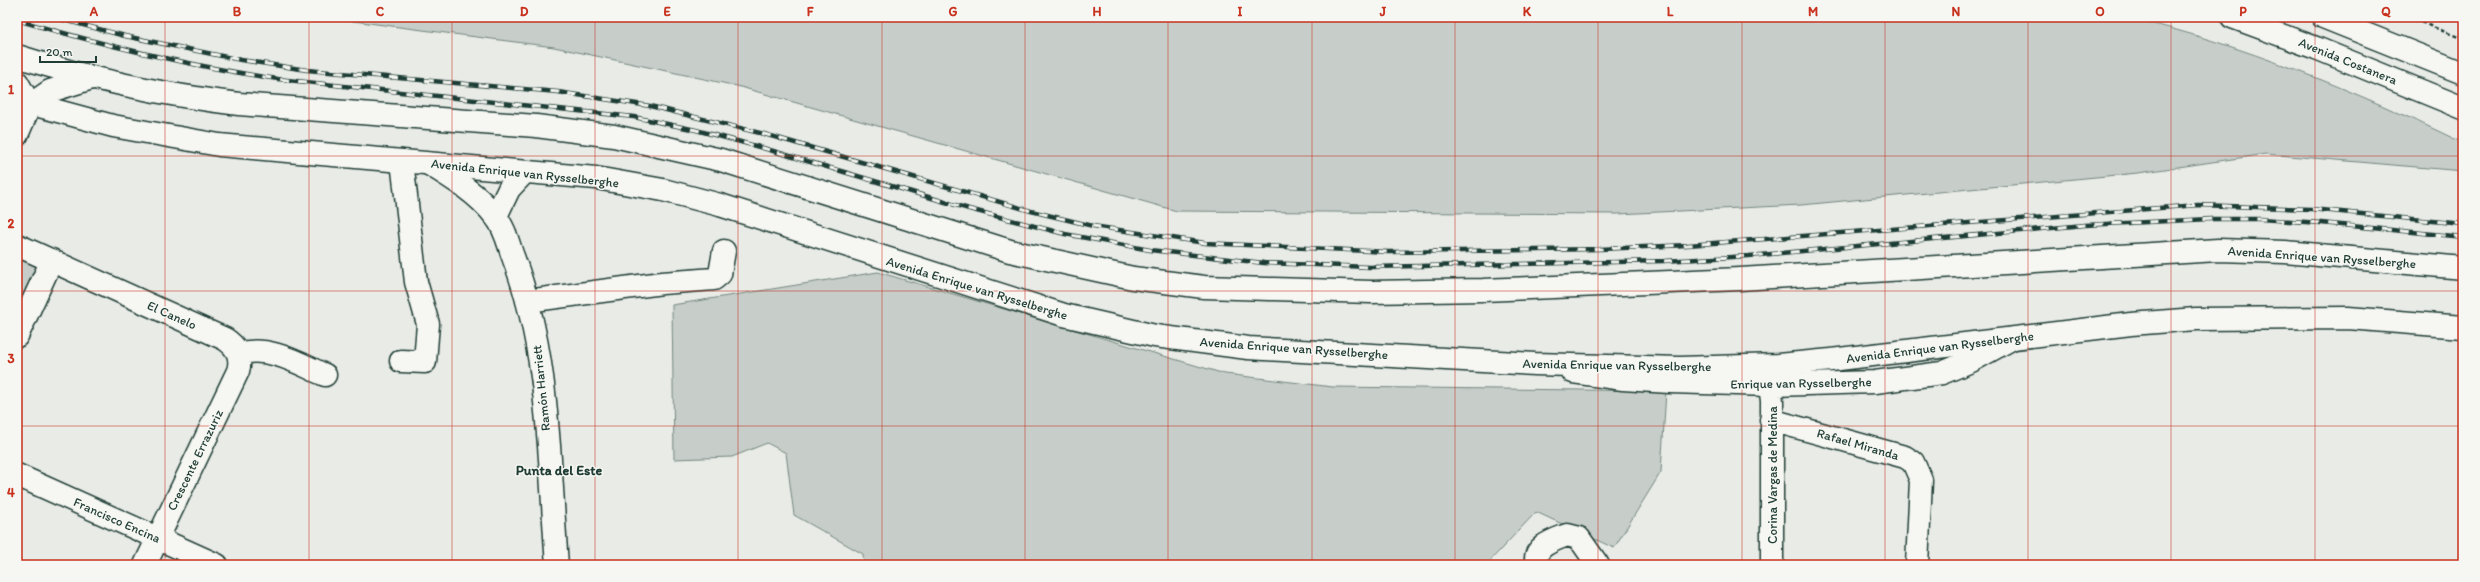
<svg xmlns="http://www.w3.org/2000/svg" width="2480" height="582" font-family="Itim,sans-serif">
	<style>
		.green { fill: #c7cec9; stroke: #73867e }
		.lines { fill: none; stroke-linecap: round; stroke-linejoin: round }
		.minor-casing { stroke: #1f3d34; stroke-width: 25 }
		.major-casing { stroke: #1f3d34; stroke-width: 25 }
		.path { stroke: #1f3d34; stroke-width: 2.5; stroke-dasharray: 4 3; stroke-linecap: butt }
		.minor { stroke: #f6f6f2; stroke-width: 22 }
		.major { stroke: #f6f6f2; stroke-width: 22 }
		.rail-casing { stroke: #1f3d34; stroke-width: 4.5 }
		.rail { stroke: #f6f6f2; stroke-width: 3; stroke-dasharray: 9; stroke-linecap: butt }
		.grid { fill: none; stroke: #c8321e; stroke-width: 1; stroke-opacity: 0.55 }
		.labels { text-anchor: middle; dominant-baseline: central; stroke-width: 3; stroke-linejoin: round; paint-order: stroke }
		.street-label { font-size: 13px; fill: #1f3d34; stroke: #f6f6f2 }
		.neighbourhood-label { font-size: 14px; font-weight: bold; fill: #1f3d34; stroke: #f6f6f2 }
		.neatline { fill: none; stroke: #c8321e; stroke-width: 1.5 }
		.grid-label { font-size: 13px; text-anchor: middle; font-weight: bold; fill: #c8321e }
	</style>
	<rect width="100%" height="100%" fill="#e9ebe7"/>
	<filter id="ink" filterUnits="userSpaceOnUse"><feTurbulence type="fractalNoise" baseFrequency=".025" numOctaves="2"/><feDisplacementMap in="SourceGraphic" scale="8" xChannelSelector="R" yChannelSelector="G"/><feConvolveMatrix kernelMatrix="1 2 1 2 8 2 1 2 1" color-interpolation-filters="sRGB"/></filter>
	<g filter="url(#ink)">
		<path class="green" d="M 322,17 L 2126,17 C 2242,44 2356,91 2463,143 L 2463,171 L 2266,154 L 2138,173 L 1801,205 L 1618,214 L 1177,211 L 737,86 L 554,47 Z
			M 17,256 L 41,264 L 17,317 Z
			M 878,272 L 1225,374 L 1333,387 L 1666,391 L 1661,472 L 1614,548 L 1536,512 L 1486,565 L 864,565 L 863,554 L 794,515 L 786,453 L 767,443 L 732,457 L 674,459 L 672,305 Z"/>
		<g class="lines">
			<g class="minor-casing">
				<path id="minor" d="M 17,135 L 30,105
					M 429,164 C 452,178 478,194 495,216 C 504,226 508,242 512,254 C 550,352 549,462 557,565
					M 496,216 L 509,189 L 524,173
					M 17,245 L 225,339 C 237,347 242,357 238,371 L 145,565
					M 527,301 L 662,283 L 714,279 L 720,274 L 724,251
					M 17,336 L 52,260
					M 238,354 C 269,345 298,363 325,375
					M 401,361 L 425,362 L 428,324 L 416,282 L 402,161
					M 1573,372 L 1623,379 L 1670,382 L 1770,385 L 1875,382 L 1942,373 L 1971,361 L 2011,339
					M 1770,385 L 1772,401 L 1772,565
					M 1771,420 L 1905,457 L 1913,462 L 1921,480 L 1917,565
					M 17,475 L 217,565
					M 1537,565 C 1531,547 1554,540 1567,535 L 1579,538 L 1598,565"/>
			</g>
			<g class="major-casing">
				<path id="major" d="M 2232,17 L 2316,48 L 2463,108
					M 2323,17 L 2463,73
					M 17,56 C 89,79 164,95 239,104 L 536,126 L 614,136 L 721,160 L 1010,251 L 1133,278 L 1204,287 L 1371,292 L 1483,290 L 1740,279 L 2218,250 L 2285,252 L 2463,268
					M 17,82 L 30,105
					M 17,100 L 113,126 L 219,145 L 596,178 L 663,190 L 720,205 L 1064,315 L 1155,336 L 1248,348 L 1535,364 L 1680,368 L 1778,365 L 1831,360 L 2131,324 L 2196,319 L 2348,318 L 2463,327
					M 30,105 L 50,91 L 92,78"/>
			</g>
			<path class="path" d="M 2408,17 L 2463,39"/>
			<use href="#minor" class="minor"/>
			<use href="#major" class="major"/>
			<g class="rail-casing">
				<path id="rail" d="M 53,17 L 125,36 L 241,60 L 307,70 L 558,92 L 650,106 L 764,134 L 1031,211 L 1093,226 L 1205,243 L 1389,252 L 1600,249 L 1688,245 L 2198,205 L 2311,209 L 2463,224
					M 17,20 C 103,45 189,66 278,79 L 634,117 L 696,130 L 763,148 L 969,209 L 1065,234 L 1150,250 L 1264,263 L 1370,267 L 1664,261 L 1749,256 L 2085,225 L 2211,219 L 2260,219 L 2321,223 L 2463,237"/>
			</g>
			<use href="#rail" class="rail"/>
		</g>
	</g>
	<path class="grid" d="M 165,17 L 165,565M 309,17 L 309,565M 452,17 L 452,565M 595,17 L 595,565M 738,17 L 738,565M 882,17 L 882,565M 1025,17 L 1025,565M 1168,17 L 1168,565M 1312,17 L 1312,565M 1455,17 L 1455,565M 1598,17 L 1598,565M 1742,17 L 1742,565M 1885,17 L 1885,565M 2028,17 L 2028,565M 2171,17 L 2171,565M 2315,17 L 2315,565M 17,156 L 2463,156M 17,291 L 2463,291M 17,426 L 2463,426"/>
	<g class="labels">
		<g class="street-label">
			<text transform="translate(2348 61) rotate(22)">Avenida Costanera</text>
			<text transform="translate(525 173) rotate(6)">Avenida Enrique van Rysselberghe</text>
			<text transform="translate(2322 257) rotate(4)">Avenida Enrique van Rysselberghe</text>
			<text transform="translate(977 288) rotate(17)">Avenida Enrique van Rysselberghe</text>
			<text transform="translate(172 315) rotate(24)">El Canelo</text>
			<text transform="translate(1940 347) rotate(-7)">Avenida Enrique van Rysselberghe</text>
			<text transform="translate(1294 348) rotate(4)">Avenida Enrique van Rysselberghe</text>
			<text transform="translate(1617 365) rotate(1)">Avenida Enrique van Rysselberghe</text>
			<text transform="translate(1801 383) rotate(-1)">Enrique van Rysselberghe</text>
			<text transform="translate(541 388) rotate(-96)">Ramón Harriett</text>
			<text transform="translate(1858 444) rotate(16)">Rafael Miranda</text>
			<text transform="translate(195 460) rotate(-64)">Crescente Errazuriz</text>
			<text transform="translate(1772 475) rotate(-90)">Corina Vargas de Medina</text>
			<text transform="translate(117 520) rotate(24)">Francisco Encina</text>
		</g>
		<g class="neighbourhood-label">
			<text x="559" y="470">Punta del Este</text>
		</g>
	</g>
	<rect width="2480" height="582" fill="none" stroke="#f6f6f2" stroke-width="44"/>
	<path d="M40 56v6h56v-6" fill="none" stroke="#1f3d34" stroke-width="2"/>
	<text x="46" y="56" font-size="12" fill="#1f3d34" stroke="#f6f6f2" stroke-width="3" paint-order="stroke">20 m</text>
	<rect x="22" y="22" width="2436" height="538" class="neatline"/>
	<g class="grid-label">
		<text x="94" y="16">A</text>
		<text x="237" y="16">B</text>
		<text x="380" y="16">C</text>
		<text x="524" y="16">D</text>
		<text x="667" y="16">E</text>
		<text x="810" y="16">F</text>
		<text x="953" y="16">G</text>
		<text x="1097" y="16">H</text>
		<text x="1240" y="16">I</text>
		<text x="1383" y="16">J</text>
		<text x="1527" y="16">K</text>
		<text x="1670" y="16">L</text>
		<text x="1813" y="16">M</text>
		<text x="1956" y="16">N</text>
		<text x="2100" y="16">O</text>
		<text x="2243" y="16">P</text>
		<text x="2386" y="16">Q</text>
		<text x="11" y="94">1</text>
		<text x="11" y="228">2</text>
		<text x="11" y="363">3</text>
		<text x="11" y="497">4</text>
	</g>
</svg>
